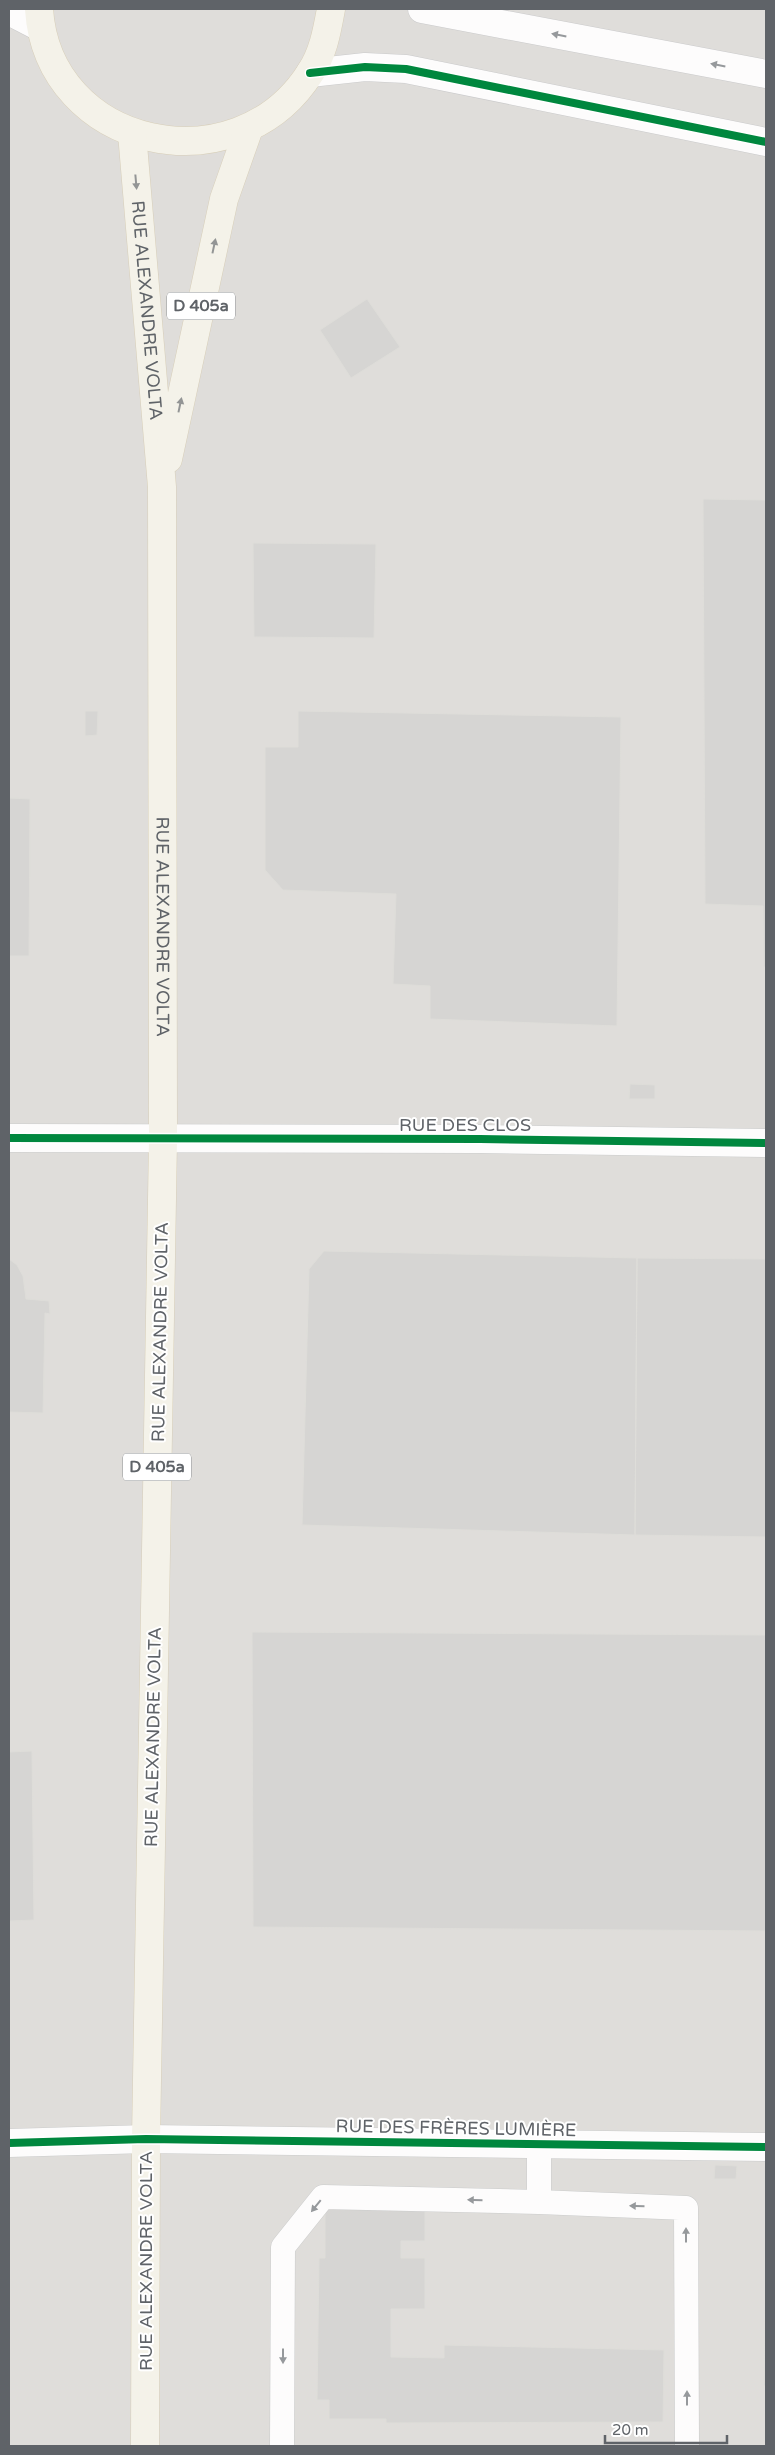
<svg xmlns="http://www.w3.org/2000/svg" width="775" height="2455" font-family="'Varela Round',sans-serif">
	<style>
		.industrial { fill: #dfddda }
		.building { fill: #d6d5d3; stroke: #deddd9 }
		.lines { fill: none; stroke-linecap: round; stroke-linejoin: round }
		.lane-casing { stroke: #cbcccc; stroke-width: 25 }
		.street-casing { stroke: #cbcccc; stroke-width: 29 }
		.secondary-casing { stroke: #cacacb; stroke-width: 29 }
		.primary-casing { stroke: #d7ceb8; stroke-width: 29 }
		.lane { stroke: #fdfcfc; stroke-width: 24 }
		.street { stroke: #fdfcfc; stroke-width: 28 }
		.secondary { stroke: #fdfcfc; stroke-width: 28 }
		.primary { stroke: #f4f2e9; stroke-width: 28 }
		.cycleway-casing { stroke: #fff; stroke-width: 11 }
		.cycleway { stroke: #00873e; stroke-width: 8 }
		.oneway { fill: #96999c }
		.oneway2 { fill: #939595 }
		.labels { text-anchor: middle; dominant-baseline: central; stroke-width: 4; stroke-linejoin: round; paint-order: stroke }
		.shield { fill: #fff; stroke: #8f9295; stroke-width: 1 }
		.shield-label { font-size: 16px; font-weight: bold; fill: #5f6368 }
		.street-label { font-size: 18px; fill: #5f6368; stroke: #fff }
	</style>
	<rect width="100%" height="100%" fill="#efeeea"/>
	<path class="industrial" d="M 9,9 L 766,9 L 766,2446 L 9,2446 Z"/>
	<path class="building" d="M 367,299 L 400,347 L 351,378 L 320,330 Z
		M 703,499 L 766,500 L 766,967 L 764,967 L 763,906 L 705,904 Z
		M 253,543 L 376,544 L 374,638 L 254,637 Z
		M 85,711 L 98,711 L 97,735 L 85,736 Z
		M 298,711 L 621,717 L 617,1026 L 430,1019 L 430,986 L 393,984 L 396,894 L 283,890 L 265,870 L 265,747 L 298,747 Z
		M 9,798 L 30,799 L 29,956 L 9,956 Z
		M 630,1084 L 655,1085 L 655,1099 L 629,1099 Z
		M 324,1251 L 637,1258 L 635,1535 L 302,1525 L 309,1269 Z
		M 637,1258 L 766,1259 L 766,1537 L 635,1535 Z
		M 9,1259 L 17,1265 L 23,1276 L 26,1299 L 49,1301 L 50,1314 L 45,1313 L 43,1413 L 9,1412 Z
		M 252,1632 L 766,1635 L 766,1931 L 253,1927 Z
		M 32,1751 L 34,1920 L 9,1921 L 9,1752 Z
		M 715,2165 L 737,2166 L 736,2179 L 714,2179 Z
		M 325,2203 L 425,2204 L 425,2241 L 401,2241 L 401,2258 L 425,2258 L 425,2309 L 391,2309 L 391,2357 L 444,2358 L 444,2345 L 664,2350 L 663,2422 L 386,2423 L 386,2419 L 329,2419 L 329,2400 L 317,2400 L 319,2258 L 325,2258 Z
		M 766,2270 L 766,2386 L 764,2386 Z"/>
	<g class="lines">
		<g class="lane-casing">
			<path id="lane" d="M 539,2144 L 539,2202
				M 282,2446 L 283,2247 L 323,2197 L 539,2202 L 686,2208 L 687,2446"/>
		</g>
		<g class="street-casing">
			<path id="street" d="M 9,1138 L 480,1139 L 766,1143
				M 9,2143 L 146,2139 L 766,2147"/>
		</g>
		<g class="secondary-casing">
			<path id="secondary" d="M 422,9 L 766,74
				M 9,11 L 40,27
				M 310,73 L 365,67 L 406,69 L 766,142"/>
		</g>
		<g class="primary-casing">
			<g id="primary">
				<path d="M 39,9 C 48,149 236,189 310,73 C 323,54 327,31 331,9"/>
				<path id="s1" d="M 132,133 L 162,487 L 163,1140 L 146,2139 L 145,2446"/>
				<path d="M 168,459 L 224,199 L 249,128"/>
			</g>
		</g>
		<use href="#lane" class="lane"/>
		<use href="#street" class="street"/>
		<use href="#secondary" class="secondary"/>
		<use href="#primary" class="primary"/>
		<g class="cycleway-casing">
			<path id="cycleway" d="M 310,73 L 365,67 L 406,69 L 766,142
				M 9,1138 L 480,1139 L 766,1143
				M 9,2143 L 146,2139 L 766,2147"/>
		</g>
		<use href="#cycleway" class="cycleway"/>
	</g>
	<defs><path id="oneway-solid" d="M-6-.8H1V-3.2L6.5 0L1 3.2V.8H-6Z" transform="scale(1.25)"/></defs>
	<g class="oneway">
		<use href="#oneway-solid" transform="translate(559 35) rotate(-169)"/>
		<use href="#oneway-solid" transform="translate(718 65) rotate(-169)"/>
		<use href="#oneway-solid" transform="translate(475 2200) rotate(-179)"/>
		<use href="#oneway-solid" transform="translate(316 2206) rotate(129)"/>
		<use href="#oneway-solid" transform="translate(637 2206) rotate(-178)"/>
		<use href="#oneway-solid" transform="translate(686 2235) rotate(-90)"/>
		<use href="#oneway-solid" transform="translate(283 2356) rotate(90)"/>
		<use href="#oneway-solid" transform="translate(687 2398) rotate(-90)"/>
	</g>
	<g class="oneway2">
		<use href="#oneway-solid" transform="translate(136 182) rotate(85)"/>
		<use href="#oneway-solid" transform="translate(214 246) rotate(-78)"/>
		<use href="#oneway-solid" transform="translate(180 405) rotate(-78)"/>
	</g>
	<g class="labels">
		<g class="shield">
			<rect x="167" y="292.5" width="68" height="27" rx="4"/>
			<rect x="123" y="1453.5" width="68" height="27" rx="4"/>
		</g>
		<g class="shield-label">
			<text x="201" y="306">D 405a</text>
			<text x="157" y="1467">D 405a</text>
		</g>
		<g class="street-label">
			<text stroke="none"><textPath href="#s1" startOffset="178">RUE ALEXANDRE VOLTA</textPath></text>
			<text stroke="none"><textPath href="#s1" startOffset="795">RUE ALEXANDRE VOLTA</textPath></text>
			<text x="465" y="1125">RUE DES CLOS</text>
			<text transform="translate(160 1332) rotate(-89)">RUE ALEXANDRE VOLTA</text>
			<text transform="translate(153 1737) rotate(-89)">RUE ALEXANDRE VOLTA</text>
			<text transform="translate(456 2128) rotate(1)">RUE DES FRÈRES LUMIÈRE</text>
			<text transform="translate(146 2261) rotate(-90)">RUE ALEXANDRE VOLTA</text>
		</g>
	</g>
	<rect width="775" height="2455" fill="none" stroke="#5f6368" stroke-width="20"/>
	<path d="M605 2435v8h122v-8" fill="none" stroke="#5f6368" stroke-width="2.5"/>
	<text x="612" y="2435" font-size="15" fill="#5f6368" stroke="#ffffff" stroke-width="4" paint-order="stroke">20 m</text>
</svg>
